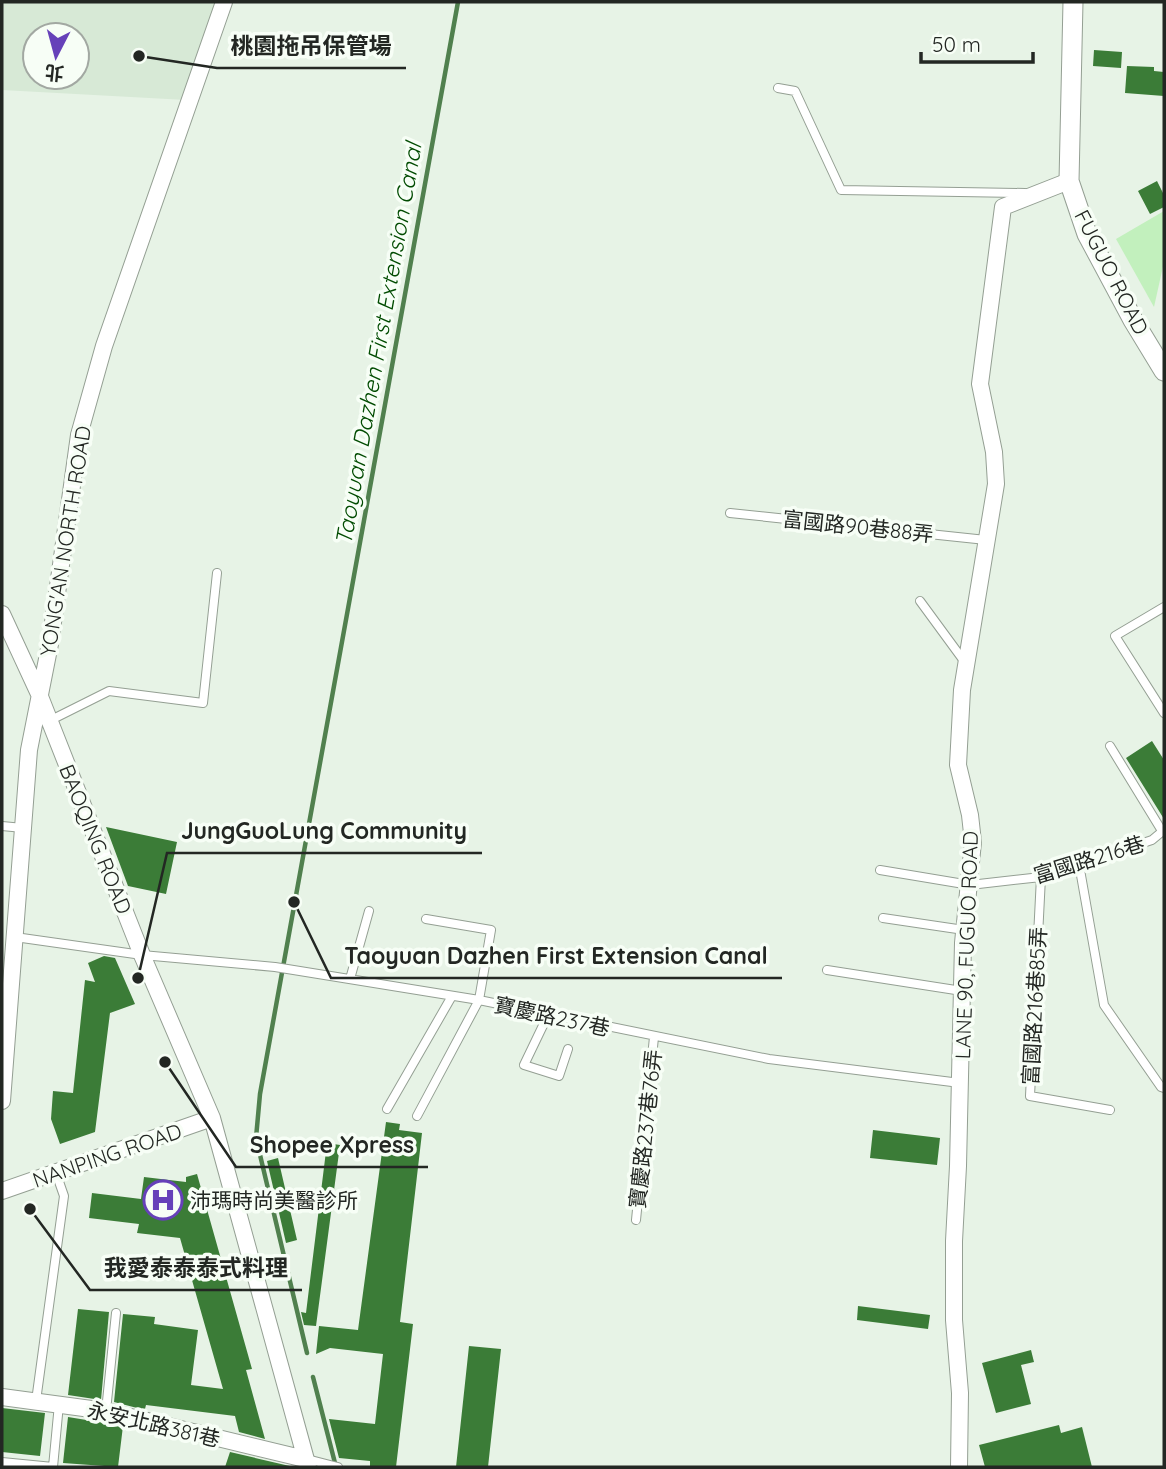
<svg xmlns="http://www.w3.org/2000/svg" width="1166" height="1469" font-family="Quicksand,'Noto Sans TC',sans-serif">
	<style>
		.built { fill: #d7e9d6; fill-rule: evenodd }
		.green { fill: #c2f0bd }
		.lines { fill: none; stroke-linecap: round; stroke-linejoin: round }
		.stream { stroke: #50804e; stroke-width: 4.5 }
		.building { fill: #3b7c37 }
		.service-casing { stroke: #949f93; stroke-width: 10 }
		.minor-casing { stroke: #949f93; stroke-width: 18 }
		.tertiary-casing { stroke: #949f93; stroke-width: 21 }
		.service { stroke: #fff; stroke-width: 8 }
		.minor { stroke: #fff; stroke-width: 16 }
		.tertiary { stroke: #fff; stroke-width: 19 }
		.labels { text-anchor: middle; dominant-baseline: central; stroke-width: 7; stroke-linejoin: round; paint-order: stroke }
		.street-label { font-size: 21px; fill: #232723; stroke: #f7fef6 }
		.poi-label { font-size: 21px; fill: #232723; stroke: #f7fef6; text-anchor: start }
		.water-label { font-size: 23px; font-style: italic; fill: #014b01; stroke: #f7fef6 }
		.leader { fill: none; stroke: #232723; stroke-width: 2.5 }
		.callout-dot { fill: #232723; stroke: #f7fef6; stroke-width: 2.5 }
		.callout-label { font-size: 23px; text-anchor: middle; font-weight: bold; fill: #232723; stroke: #f7fef6; stroke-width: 7; stroke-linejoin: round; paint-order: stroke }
	</style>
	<rect width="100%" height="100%" fill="#e7f3e6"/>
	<path class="built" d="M 2,2 L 219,2 L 186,100 L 2,90 ZM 35,35 L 77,35 L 77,77 L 35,77 Z"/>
	<path class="green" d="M 1164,211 L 1164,262 L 1154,307 L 1116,239 Z"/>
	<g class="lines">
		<path class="stream" d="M 307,1353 L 256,1138 L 260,1094 L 458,2
			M 313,1377 L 336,1467"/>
	</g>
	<path class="building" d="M 1094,50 L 1122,52 L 1121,68 L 1093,66 Z
		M 1127,66 L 1154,67 L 1154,71 L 1164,72 L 1164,96 L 1125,93 Z
		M 1157,181 L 1164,195 L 1164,207 L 1150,214 L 1138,191 Z
		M 1152,741 L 1164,760 L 1164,819 L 1126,758 Z
		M 106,827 L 177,842 L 166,894 L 128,886 Z
		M 104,956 L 115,958 L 135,1004 L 110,1013 L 95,1132 L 60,1144 L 51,1119 L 53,1091 L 73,1093 L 85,980 L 95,982 L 88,963 Z
		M 386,1122 L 400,1124 L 399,1130 L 422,1133 L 400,1322 L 413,1324 L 396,1467 L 370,1467 L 370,1461 L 339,1458 L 329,1419 L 375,1424 L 383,1354 L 330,1348 L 316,1354 L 319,1326 L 358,1330 Z
		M 873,1130 L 940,1138 L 937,1165 L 870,1158 Z
		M 327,1143 L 340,1145 L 316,1326 L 304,1325 L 301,1312 L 306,1313 Z
		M 278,1158 L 297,1240 L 286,1243 L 267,1161 Z
		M 197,1174 L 252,1369 L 246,1370 L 265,1439 L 239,1432 L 235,1416 L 146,1405 L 145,1409 L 141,1409 L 114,1402 L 123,1314 L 155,1317 L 154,1324 L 198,1330 L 191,1385 L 223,1389 L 180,1238 L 137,1233 L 139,1224 L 89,1218 L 92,1193 L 141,1199 L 144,1177 L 186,1182 L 186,1177 Z
		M 858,1306 L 930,1315 L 928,1329 L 857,1320 Z
		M 78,1309 L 109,1312 L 101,1400 L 68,1395 Z
		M 469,1346 L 501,1349 L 488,1467 L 456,1467 Z
		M 1031,1350 L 1034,1362 L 1021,1365 L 1031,1404 L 996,1413 L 982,1363 Z
		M 2,1408 L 45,1413 L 40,1456 L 2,1452 Z
		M 68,1417 L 123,1426 L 118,1467 L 63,1463 Z
		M 1059,1425 L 1061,1433 L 1082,1427 L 1092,1467 L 985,1467 L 979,1445 Z
		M 230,1452 L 294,1467 L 225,1467 Z"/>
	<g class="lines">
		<g class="service-casing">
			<path id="service" d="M 778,88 L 795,91 L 841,190 L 1025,193
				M 730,513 L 986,540
				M 920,601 L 964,661
				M 1164,607 L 1115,636 L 1164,713
				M 49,721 L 109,691 L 203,703 L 217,573
				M 1110,746 L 1162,831
				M 2,826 L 23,828
				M 1079,864 L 1104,1005 L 1161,1087 L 1164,1088
				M 880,870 L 970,885 L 1041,877 L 1152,840 L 1164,830
				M 1041,877 L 1030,1096 L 1110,1110
				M 883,918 L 964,930
				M 15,937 L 142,955 L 275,967 L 479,1000 L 769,1059 L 960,1083
				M 827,970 L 962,991
				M 350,979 L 369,911
				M 548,1015 L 524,1065 L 559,1076 L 568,1049
				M 387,1109 L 452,996
				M 417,1116 L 479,1000 L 491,930 L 426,919
				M 636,1220 L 654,1037
				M 36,1401 L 64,1196 L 56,1173
				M 106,1411 L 116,1313
				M 307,1459 L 338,1467
				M 2,1462 L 53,1467
				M 53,1467 L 59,1404"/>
		</g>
		<g class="minor-casing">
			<path id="minor" d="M 2,614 L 39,694 L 142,955 L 212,1118 L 308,1467
				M 2,1101 L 29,750 L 50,644 L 79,435 L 104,346 L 224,2
				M 2,1191 L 212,1118
				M 2,1397 L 106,1411 L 305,1459
				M 959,1467 L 960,1393 L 954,1320 L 954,1241 L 958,1166 L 963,943 L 973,842 L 970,815 L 958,765 L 962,690 L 996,484 L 994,452 L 980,384 L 1003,207 L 1069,181"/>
		</g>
		<g class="tertiary-casing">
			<path id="tertiary" d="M 1073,2 L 1069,181 L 1087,234 L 1133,320 L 1164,371"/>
		</g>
		<use href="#service" class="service"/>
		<use href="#minor" class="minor"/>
		<use href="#tertiary" class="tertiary"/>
	</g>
	<defs>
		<g id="hospital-ring" transform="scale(2.0125)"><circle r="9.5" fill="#f7fef6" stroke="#6641b9" stroke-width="1.5"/><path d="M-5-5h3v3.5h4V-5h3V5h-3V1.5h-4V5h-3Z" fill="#6641b9"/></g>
	</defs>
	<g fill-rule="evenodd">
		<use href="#hospital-ring" x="163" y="1200"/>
	</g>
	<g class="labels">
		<g class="street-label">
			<text transform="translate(1112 272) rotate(63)">FUGUO ROAD</text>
			<text transform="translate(858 526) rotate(6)">富國路90巷88弄</text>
			<text transform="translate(65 541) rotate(-81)">YONG'AN NORTH ROAD</text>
			<text transform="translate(96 839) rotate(68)">BAOQING ROAD</text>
			<text transform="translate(1089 859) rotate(-17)">富國路216巷</text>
			<text transform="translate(966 945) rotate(-88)">LANE 90, FUGUO ROAD</text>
			<text transform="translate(1034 1006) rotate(-87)">富國路216巷85弄</text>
			<text transform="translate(552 1016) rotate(12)">寶慶路237巷</text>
			<text transform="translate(645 1129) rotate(-84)">寶慶路237巷76弄</text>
			<text transform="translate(107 1155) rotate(-19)">NANPING ROAD</text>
			<text transform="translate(154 1424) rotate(13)">永安北路381巷</text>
		</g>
		<g class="poi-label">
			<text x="190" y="1200">沛瑪時尚美醫診所</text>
		</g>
		<g class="water-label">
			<text transform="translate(378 344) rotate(-80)">Taoyuan Dazhen First Extension Canal</text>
		</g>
	</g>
	<path class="leader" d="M139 56L217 68H406M138 978L167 853H482M294 902L331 978H782M165 1062L236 1167H428M30 1209L90 1290H302"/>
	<g class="callout-dot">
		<circle cx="139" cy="56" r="7"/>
		<circle cx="138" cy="978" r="7"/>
		<circle cx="294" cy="902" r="7"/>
		<circle cx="165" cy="1062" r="7"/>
		<circle cx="30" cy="1209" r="7"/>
	</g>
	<g class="callout-label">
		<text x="311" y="54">桃園拖吊保管場</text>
		<text x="324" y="839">JungGuoLung Community</text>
		<text x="556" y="964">Taoyuan Dazhen First Extension Canal</text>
		<text x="332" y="1153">Shopee Xpress</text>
		<text x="196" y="1276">我愛泰泰泰式料理</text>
	</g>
	<rect width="1166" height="1469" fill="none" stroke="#232723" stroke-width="7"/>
	<g transform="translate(56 56) rotate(186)"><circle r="33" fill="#f7fef6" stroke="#a2a8a2" stroke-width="2"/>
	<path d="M0-5L12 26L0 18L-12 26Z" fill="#6641b9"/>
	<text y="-10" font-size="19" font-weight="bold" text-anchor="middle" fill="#232723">北</text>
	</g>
	<path d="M921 52v10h112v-10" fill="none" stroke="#232723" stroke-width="3.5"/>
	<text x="932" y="52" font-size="21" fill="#232723" stroke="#f7fef6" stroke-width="5" paint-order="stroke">50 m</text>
</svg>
